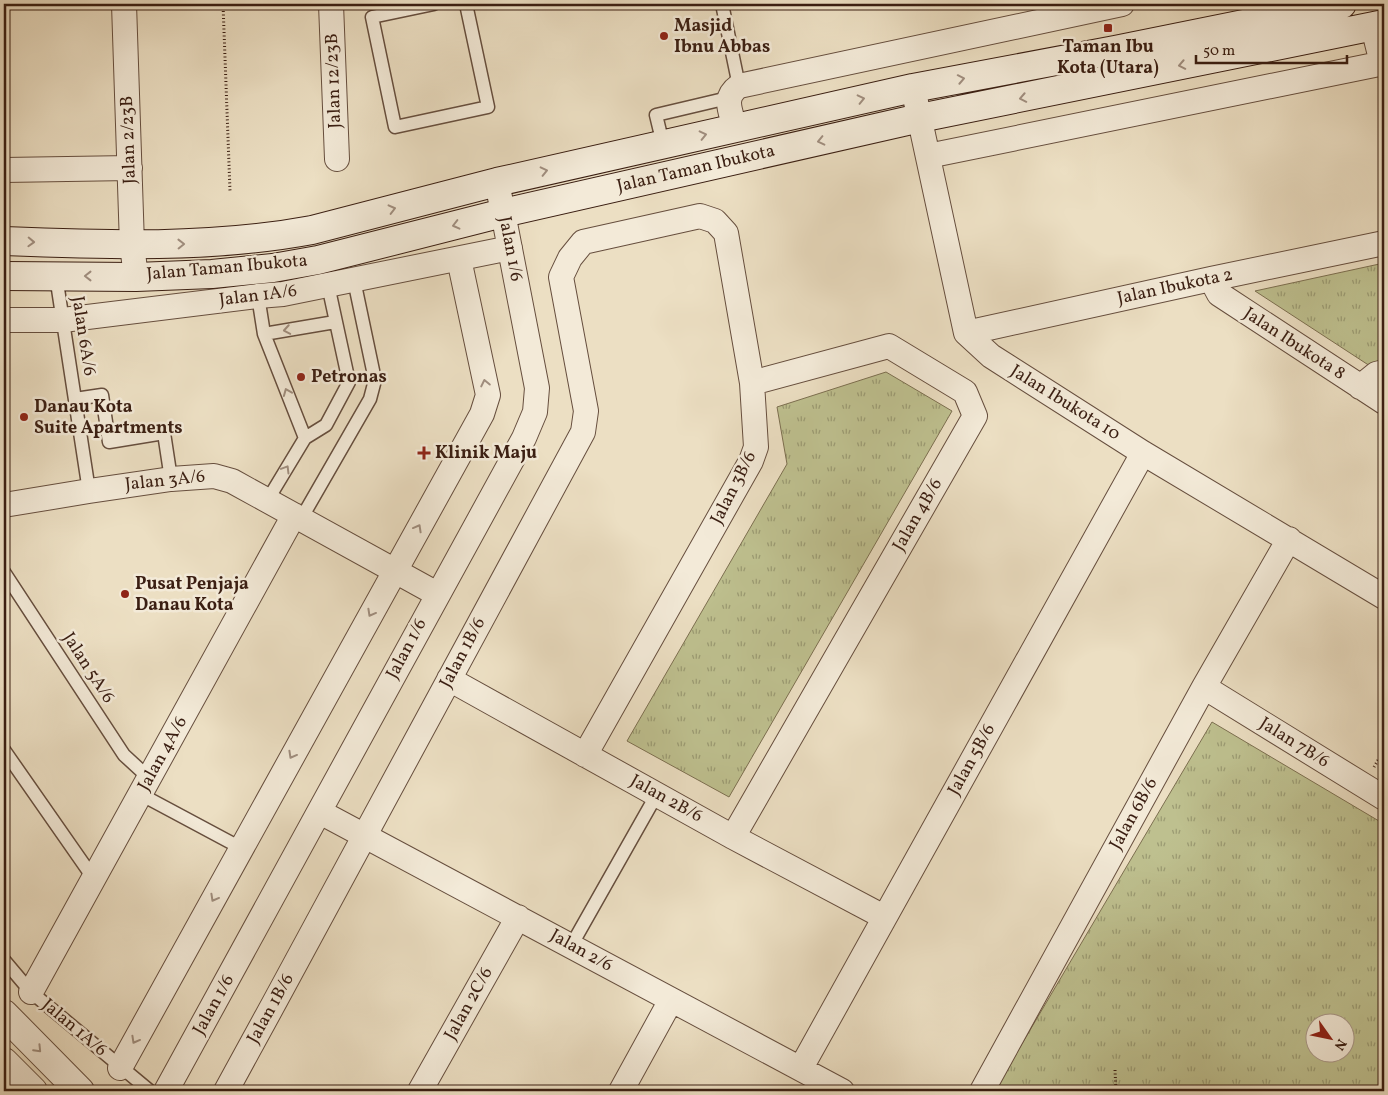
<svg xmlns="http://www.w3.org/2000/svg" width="1388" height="1095" font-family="Vollkorn,serif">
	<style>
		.park { fill: url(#park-tufts); stroke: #7c6f50; fill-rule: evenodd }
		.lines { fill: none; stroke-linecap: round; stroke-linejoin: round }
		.service-casing { stroke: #664e3e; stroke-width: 15 }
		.minor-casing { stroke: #664e3e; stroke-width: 26 }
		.tertiary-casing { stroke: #664e3e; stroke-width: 30 }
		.secondary-casing { stroke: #3a1e12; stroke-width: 30 }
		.path { stroke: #3a1e12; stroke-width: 3; stroke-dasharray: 1 2.5; stroke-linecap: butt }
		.service { stroke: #f3ead8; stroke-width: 12 }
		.minor { stroke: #f3ead8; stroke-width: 24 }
		.tertiary { stroke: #f3ead8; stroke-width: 28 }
		.secondary { stroke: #f3ead8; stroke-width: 28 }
		.oneway { stroke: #a08e7f }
		.poi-dot { fill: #8f2418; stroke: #f3ead8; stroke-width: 2 }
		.labels { text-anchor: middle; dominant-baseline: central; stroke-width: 5; stroke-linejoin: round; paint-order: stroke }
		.poi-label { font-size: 18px; font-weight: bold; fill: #3a1e12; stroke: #f3ead8; text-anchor: start }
		.street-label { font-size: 18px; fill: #3a1e12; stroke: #f3ead8 }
	</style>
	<defs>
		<pattern id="park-tufts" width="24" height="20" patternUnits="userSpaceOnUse" patternTransform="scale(1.25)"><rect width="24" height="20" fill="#bec08f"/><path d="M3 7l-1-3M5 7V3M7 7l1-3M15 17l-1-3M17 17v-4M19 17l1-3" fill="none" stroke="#9b9b73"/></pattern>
	</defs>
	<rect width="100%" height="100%" fill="#ecdfc3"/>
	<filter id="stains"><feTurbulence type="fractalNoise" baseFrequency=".004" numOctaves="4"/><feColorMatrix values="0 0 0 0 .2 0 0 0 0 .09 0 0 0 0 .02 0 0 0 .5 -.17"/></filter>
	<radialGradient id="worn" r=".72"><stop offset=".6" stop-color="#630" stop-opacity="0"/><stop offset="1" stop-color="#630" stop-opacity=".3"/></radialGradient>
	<path class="park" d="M 1384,263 L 1384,363 L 1370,366 L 1255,291 Z
		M 886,372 L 952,411 L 729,797 L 627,741 L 787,464 L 777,407 Z
		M 1212,722 L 1384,824 L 1384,1091 L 994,1091 ZM 1316,1022 L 1346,1022 L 1346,1052 L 1316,1052 Z"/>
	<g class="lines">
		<g class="service-casing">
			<path id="service" d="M 434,4 L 372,17 L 395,127 L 488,107 L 466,4
				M 722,4 L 739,86
				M 663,144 L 656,115 L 728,98
				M 56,276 L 89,491
				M 258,296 L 264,334 L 335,322
				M 264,334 L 305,438
				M 75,399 L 102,395 L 109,442 L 164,433 L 171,479
				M 267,501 L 305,438 L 326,425 L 349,382 L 328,285
				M 301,519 L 370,399 L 375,380 L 354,280
				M 4,572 L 124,755 L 149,778
				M 4,750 L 94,879
				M 140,794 L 241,848
				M 571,946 L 657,794
				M 4,960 L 31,992 L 150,1091"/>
		</g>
		<g class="minor-casing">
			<path id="minor" d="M 124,4 L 132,245 L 136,277
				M 331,4 L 337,159
				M 1373,27 L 1382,63
				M 913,88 L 966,333 L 991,356 L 1143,453 L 1384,597
				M 735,128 C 731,111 722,98 739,86 L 1122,4
				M 928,156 L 1384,63
				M 4,170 L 130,168
				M 1211,279 L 1219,294 L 1384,402
				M 4,320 L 63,320 L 258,296 L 283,294 L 510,248
				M 966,333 L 1211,279 L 1384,243
				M 1360,387 L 1376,374 L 1384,372
				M 4,505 L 89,491 L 171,479 L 214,476 L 232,481 L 437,594
				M 449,679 L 733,837 L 884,917
				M 1204,687 L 1384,798
				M 320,812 L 842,1091
				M 733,837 L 975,416 L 965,392 L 889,346 L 752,383
				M 31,992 L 294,515
				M 120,1068 L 482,414 L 488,395 L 459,259
				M 801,1068 L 1143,453
				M 166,1091 L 524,438 L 535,412 L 537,388 L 497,182
				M 226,1091 C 346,872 464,652 583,432 L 586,411 L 561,277 L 570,258 L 583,242 L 700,216 L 715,221 L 726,233 L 752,383 L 756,447 L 751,461 L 585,755
				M 420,1091 L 518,917
				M 621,1091 L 671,1000
				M 982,1091 L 1204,687 L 1289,539"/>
		</g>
		<g class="tertiary-casing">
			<path id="tertiary" d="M 4,1014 L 80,1091
				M 4,1062 L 33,1091"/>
		</g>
		<g class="secondary-casing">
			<path id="secondary" d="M 4,241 C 107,245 210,249 312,230 L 497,182 L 913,88 L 1115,50 L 1342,4
				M 4,276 L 136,277 L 212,274 L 273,268 L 318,260 L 503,213 L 920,118 L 1384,24"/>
		</g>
		<path class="path" d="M 223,4 L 230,191
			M 1374,767 L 1384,750
			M 1115,1070 L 1116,1091"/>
		<use href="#service" class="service"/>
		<use href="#minor" class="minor"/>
		<use href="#tertiary" class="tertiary"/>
		<use href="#secondary" class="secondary"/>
	</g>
	<defs><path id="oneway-chevron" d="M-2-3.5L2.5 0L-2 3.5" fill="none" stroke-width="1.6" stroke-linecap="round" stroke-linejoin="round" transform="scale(1.25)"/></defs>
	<g class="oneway">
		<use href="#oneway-chevron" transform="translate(1182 65) rotate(169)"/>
		<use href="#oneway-chevron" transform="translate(961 79) rotate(-11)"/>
		<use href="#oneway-chevron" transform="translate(1023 98) rotate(169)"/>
		<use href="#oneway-chevron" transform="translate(861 99) rotate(-13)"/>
		<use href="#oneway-chevron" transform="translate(703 135) rotate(-13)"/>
		<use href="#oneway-chevron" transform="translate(821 141) rotate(167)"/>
		<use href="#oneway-chevron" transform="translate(544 171) rotate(-13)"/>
		<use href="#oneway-chevron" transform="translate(392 209) rotate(-14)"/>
		<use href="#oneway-chevron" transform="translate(456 225) rotate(166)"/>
		<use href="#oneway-chevron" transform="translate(31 242) rotate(2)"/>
		<use href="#oneway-chevron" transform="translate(181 244) rotate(-1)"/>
		<use href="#oneway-chevron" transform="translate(88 276) rotate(-180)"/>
		<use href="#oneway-chevron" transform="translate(287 330) rotate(170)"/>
		<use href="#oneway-chevron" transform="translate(485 383) rotate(-102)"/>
		<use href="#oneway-chevron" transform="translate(287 392) rotate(-112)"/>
		<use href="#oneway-chevron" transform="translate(286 469) rotate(-59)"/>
		<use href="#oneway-chevron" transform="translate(418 528) rotate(-61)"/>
		<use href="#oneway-chevron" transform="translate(371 613) rotate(119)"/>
		<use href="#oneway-chevron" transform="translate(292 755) rotate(119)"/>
		<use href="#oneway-chevron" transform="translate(214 898) rotate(119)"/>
		<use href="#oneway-chevron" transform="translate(135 1040) rotate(119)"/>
		<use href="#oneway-chevron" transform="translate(38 1049) rotate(46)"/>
	</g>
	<g class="poi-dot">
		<rect x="1103" y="23" width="10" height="10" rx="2.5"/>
		<circle cx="664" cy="36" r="5"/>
		<circle cx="301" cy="377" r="5"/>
		<circle cx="24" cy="417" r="5"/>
		<path d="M421.5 445.5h5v5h5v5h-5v5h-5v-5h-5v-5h5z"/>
		<circle cx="125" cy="594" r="5"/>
	</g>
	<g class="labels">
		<g class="poi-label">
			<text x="674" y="26">Masjid<tspan x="674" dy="21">Ibnu Abbas</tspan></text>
			<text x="1108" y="47" text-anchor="middle">Taman Ibu<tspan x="1108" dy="21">Kota (Utara)</tspan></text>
			<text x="311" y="377">Petronas</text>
			<text x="34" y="407">Danau Kota<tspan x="34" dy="21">Suite Apartments</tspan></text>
			<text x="435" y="453">Klinik Maju</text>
			<text x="135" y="584">Pusat Penjaja<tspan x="135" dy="21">Danau Kota</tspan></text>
		</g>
		<g class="street-label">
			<text transform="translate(334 81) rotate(-92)">Jalan 12/23B</text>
			<text transform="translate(129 140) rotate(-92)">Jalan 2/23B</text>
			<text transform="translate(696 169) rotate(-13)">Jalan Taman Ibukota</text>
			<text transform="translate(510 249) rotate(79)">Jalan 1/6</text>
			<text transform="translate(227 268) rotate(-5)">Jalan Taman Ibukota</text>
			<text transform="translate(1175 287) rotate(-12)">Jalan Ibukota 2</text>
			<text transform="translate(258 296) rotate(-7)">Jalan 1A/6</text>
			<text transform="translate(83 336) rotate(81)">Jalan 6A/6</text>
			<text transform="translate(1294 344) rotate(33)">Jalan Ibukota 8</text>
			<text transform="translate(1065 403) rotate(32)">Jalan Ibukota 10</text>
			<text transform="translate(165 481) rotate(-6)">Jalan 3A/6</text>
			<text transform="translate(734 488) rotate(-63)">Jalan 3B/6</text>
			<text transform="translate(918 515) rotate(-60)">Jalan 4B/6</text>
			<text transform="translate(407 649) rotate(-62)">Jalan 1/6</text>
			<text transform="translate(463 653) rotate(-62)">Jalan 1B/6</text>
			<text transform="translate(88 668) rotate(57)">Jalan 5A/6</text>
			<text transform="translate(1294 743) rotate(32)">Jalan 7B/6</text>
			<text transform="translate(163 754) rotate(-61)">Jalan 4A/6</text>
			<text transform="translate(972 760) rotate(-61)">Jalan 5B/6</text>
			<text transform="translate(666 799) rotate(29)">Jalan 2B/6</text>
			<text transform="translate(1134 814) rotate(-61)">Jalan 6B/6</text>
			<text transform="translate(581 951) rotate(29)">Jalan 2/6</text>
			<text transform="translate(469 1004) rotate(-61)">Jalan 2C/6</text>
			<text transform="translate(214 1005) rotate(-61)">Jalan 1/6</text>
			<text transform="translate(271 1009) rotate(-61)">Jalan 1B/6</text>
			<text transform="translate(74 1028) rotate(40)">Jalan 1A/6</text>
		</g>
	</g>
	<rect width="1388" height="1095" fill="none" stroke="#ecdfc3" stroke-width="20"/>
	<rect x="5" y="5" width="1378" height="1085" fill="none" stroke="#3a1e12" stroke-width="2.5"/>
	<rect x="10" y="10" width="1368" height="1075" fill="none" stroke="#3a1e12"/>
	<g transform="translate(1330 1038) rotate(123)"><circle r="24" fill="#f3ead8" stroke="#a99889"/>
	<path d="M0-4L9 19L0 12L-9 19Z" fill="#8f2418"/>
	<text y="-8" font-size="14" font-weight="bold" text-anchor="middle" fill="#3a1e12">N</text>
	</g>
	<path d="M1196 55v8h151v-8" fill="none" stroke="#3a1e12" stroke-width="2.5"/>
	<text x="1203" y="55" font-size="15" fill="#3a1e12" stroke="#f3ead8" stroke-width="4" paint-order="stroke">50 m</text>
	<rect width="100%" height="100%" filter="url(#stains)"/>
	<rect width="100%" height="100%" fill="url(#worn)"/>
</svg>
